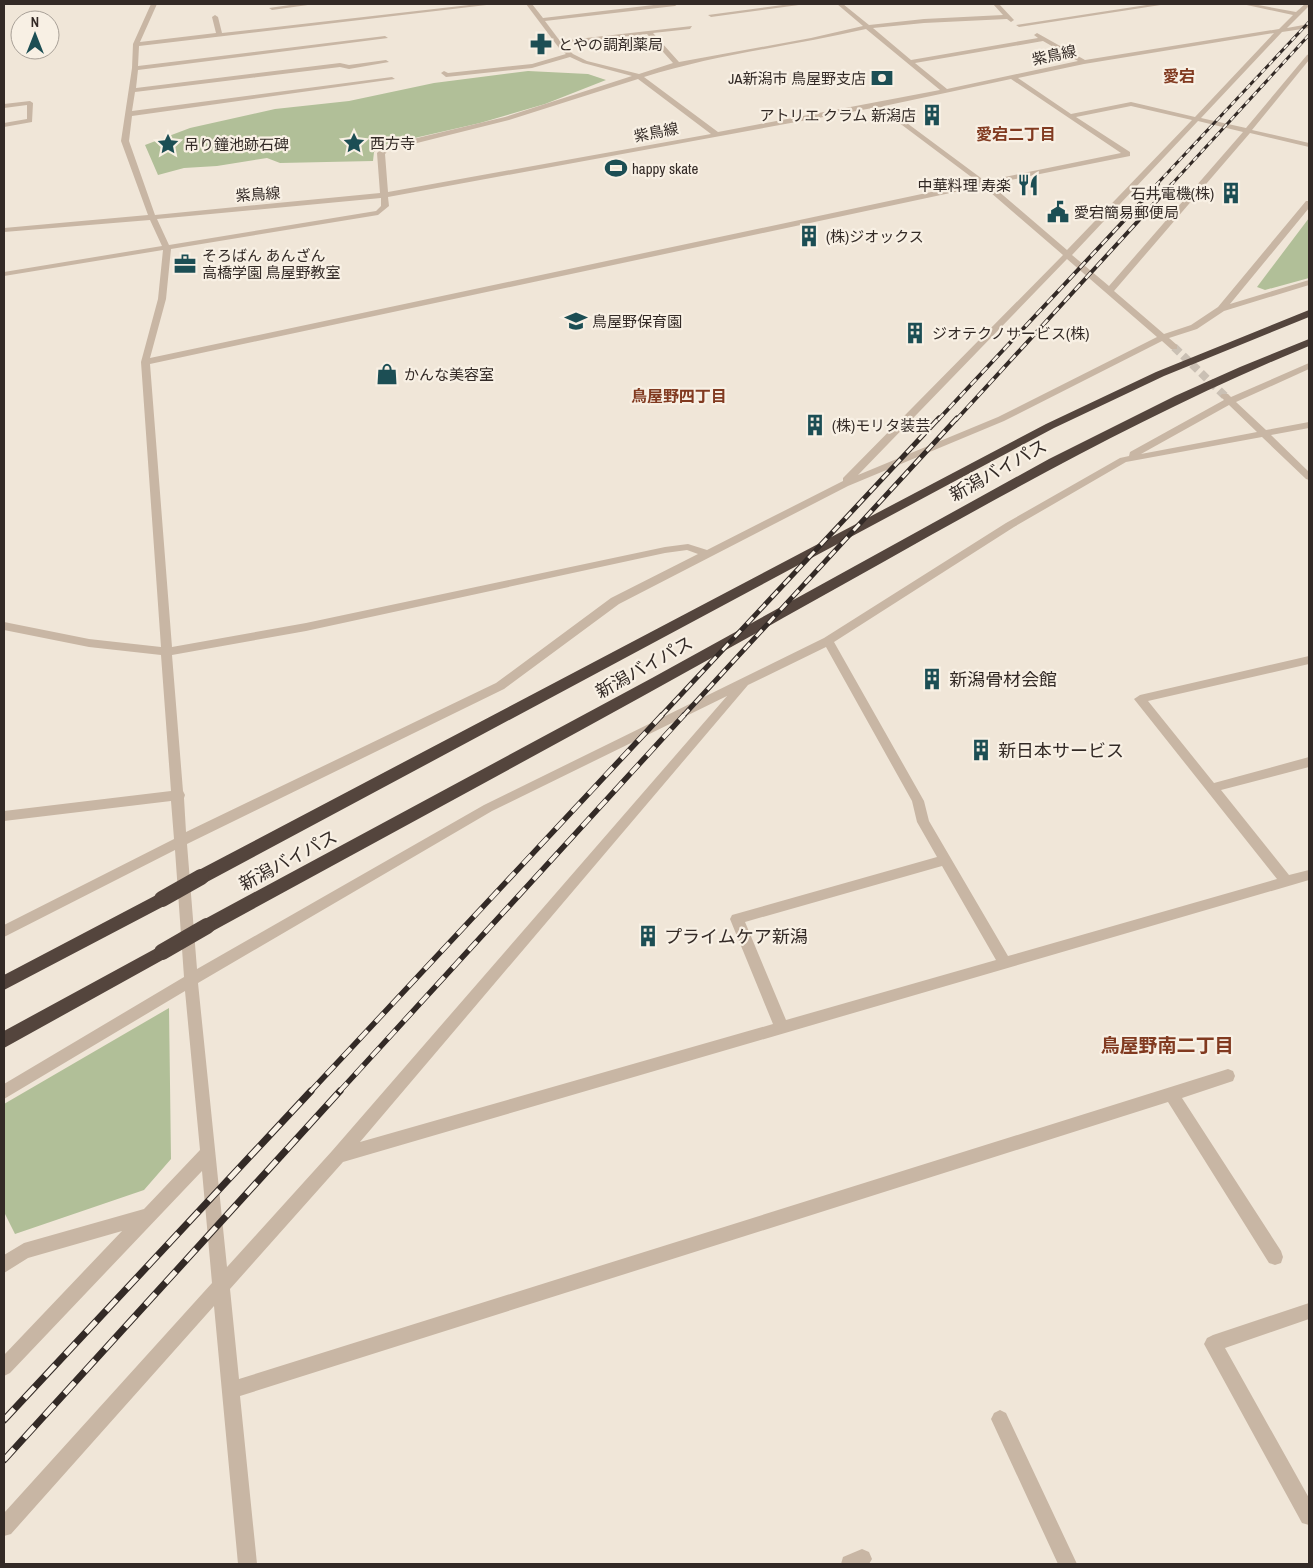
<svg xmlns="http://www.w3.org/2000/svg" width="1313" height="1568" font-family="'Archivo Narrow','Noto Sans JP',sans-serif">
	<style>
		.green { fill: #b1bf98 }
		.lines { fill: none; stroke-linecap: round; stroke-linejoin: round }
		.minor-tunnel { stroke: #cac0b4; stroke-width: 8; stroke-dasharray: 8 4.5; stroke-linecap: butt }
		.minor { fill: #c8b6a4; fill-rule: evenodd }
		.highway { fill: #54453d; fill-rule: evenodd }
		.rail-far4-casing { stroke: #332a26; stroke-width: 3 }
		.rail-far3-casing { stroke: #332a26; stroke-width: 4 }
		.rail-far2-casing { stroke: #332a26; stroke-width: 5 }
		.rail-far1-casing { stroke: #332a26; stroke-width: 5.5 }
		.rail-casing { stroke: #332a26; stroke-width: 7 }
		.rail-far4 { stroke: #f8f0e4; stroke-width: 2; stroke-dasharray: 5.5; stroke-linecap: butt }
		.rail-far3 { stroke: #f8f0e4; stroke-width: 2.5; stroke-dasharray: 8; stroke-linecap: butt }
		.rail-far2 { stroke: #f8f0e4; stroke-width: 3; stroke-dasharray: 9; stroke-linecap: butt }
		.rail-far1 { stroke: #f8f0e4; stroke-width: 4; stroke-dasharray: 12; stroke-linecap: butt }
		.rail { stroke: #f8f0e4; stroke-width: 5; stroke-dasharray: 15; stroke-linecap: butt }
		.highway-bridge { stroke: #54453d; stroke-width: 16 }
		.labels { text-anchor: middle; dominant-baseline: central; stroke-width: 4.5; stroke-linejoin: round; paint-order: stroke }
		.far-poi-label { font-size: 15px; fill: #332a26; stroke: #f8f0e4; text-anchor: start }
		.far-street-label { font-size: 15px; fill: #332a26; stroke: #f8f0e4 }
		.far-quarter-label { font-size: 16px; font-weight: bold; fill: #813a20; stroke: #f8f0e4 }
		.far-neighbourhood-label { font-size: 16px; font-weight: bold; fill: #813a20; stroke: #f8f0e4 }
		.street-label { font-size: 18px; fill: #332a26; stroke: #f8f0e4 }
		.poi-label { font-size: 18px; fill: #332a26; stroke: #f8f0e4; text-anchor: start }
		.neighbourhood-label { font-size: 19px; font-weight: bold; fill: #813a20; stroke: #f8f0e4 }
	</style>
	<rect width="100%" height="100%" fill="#f0e6d8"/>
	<path class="green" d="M 528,71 L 588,74 L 606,80 L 545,104 L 480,123 L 384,145 L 374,152 L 373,161 L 280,163 L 267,158 L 217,166 L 184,168 L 158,175 L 145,145 L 190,128 L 275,109 L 349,101 L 434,83 Z
		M 1309,218 L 1309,278 L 1265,290 L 1257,287 Z
		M 169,1008 L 171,1159 L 144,1190 L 15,1234 L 4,1212 L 4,1104 Z"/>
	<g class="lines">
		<path class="minor-tunnel" d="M 1174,347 L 1225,396"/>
		<path class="minor" d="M 151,4 L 157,4 L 140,42 L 216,33 L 212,17 L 215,15 L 218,17 L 222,33 L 478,4 L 495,4 L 139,46 L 138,66 L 385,36 L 388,38 L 138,70 L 136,88 L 340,63 L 349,65 L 386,60 L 389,62 L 349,69 L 340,67 L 135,92 L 132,111 L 392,77 L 395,79 L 132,116 L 129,141 L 155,215 L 380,193 L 377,153 L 384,146 L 505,117 L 632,76 L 583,63 L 570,57 L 532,68 L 446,77 L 441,73 L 444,71 L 448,73 L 532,64 L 566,54 L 559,48 L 526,4 L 532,4 L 543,18 L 662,4 L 678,4 L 675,6 L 545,21 L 560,41 L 692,26 L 690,29 L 653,33 L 679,62 L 811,38 L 863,26 L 837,4 L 843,4 L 869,25 L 924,19 L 1003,15 L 993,4 L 999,4 L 1014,20 L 1011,22 L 1007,19 L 924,23 L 873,28 L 911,60 L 1038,38 L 1034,35 L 1037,33 L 1085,60 L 1279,29 L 1293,15 L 1242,4 L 1253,4 L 1296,12 L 1305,4 L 1309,4 L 1309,6 L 1287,28 L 1309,24 L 1309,28 L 1282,32 L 1201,118 L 1246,128 L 1307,55 L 1309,54 L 1309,60 L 1252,130 L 1309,143 L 1309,147 L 1250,133 L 1114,291 L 1164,334 L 1191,325 L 1218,307 L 1306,201 L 1309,201 L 1309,208 L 1230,304 L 1309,280 L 1309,285 L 1224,311 L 1197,329 L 1169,338 L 1177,345 L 1177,349 L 1171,349 L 1162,341 L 1004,421 L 848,486 L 619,604 L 504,689 L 187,844 L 197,969 L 484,805 L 824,638 L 1006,523 L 1120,458 L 1129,456 L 1130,452 L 1224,400 L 1220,396 L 1222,394 L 1228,394 L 1231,397 L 1309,363 L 1309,369 L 1236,402 L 1266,430 L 1309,422 L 1309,428 L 1271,435 L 1309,472 L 1309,480 L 1306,479 L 1262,437 L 1126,462 L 1014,527 L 834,642 L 924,801 L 929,821 L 1008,956 L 1277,879 L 1134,699 L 1140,695 L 1309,656 L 1309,664 L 1148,701 L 1214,783 L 1309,757 L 1309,767 L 1221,790 L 1289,875 L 1309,870 L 1309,880 L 343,1162 L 230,1289 L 239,1379 L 1228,1069 L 1233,1071 L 1235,1076 L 1233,1081 L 1182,1098 L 1281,1251 L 1283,1257 L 1281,1263 L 1275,1265 L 1269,1263 L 1168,1102 L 240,1396 L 257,1564 L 238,1564 L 214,1306 L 11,1534 L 4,1536 L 4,1513 L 212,1283 L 202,1171 L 10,1373 L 4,1376 L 4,1355 L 122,1231 L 28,1258 L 4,1273 L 4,1255 L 24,1243 L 144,1209 L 200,1150 L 185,991 L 4,1099 L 4,1084 L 184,977 L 175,850 L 4,937 L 4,925 L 174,839 L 171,801 L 4,821 L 4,811 L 171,791 L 161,655 L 89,647 L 4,630 L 4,622 L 89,639 L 161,647 L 141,362 L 158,299 L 163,250 L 4,276 L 4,272 L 162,246 L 150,220 L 4,232 L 4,228 L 148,215 L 121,141 L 132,68 L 133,44 ZM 866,29 L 940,90 L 718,132 L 644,77 C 716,54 793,46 866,29 ZM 1274,33 L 1195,117 L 1131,102 L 1071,114 L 1018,78 L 1084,64 ZM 647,34 L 673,63 L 639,74 L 587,61 L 573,54 L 562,44 ZM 1043,41 L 1078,61 L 947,89 L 915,63 ZM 638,79 L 711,134 L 388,192 L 385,154 L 389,150 L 509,120 ZM 1011,79 L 1121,153 L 985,181 L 884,106 ZM 1131,106 L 1192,120 L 1067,250 L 990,184 L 1130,156 L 1130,152 L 1076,117 ZM 878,107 L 978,182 L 150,358 L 166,299 L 171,249 L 378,215 L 389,206 L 388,197 ZM 1198,121 L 1243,132 L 1109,286 L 1072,255 ZM 983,186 L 1063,255 L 843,478 L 843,481 L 707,550 L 688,544 L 665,547 L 306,623 L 172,647 L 150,364 ZM 381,198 L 381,206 L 376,211 L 169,245 L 157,219 ZM 1067,259 L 1157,337 L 998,417 L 858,475 ZM 1229,405 L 1257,432 L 1141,454 ZM 687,550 L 698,554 L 611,598 L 496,683 L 186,832 L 184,798 L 185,795 L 183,791 L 172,655 L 306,631 L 665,553 ZM 826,647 L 912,801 L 917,822 L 937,857 L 732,915 L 730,919 L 773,1024 L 360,1142 L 748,685 ZM 727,696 L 332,1151 L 227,1267 L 198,983 L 492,811 ZM 942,866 L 996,960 L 786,1020 L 745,922 Z
			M 297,4 L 315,4 L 272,10 L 269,8 Z
			M 790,4 L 806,4 L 711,17 L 708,15 Z
			M 1153,4 L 1167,4 L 1019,27 L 1016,25 Z
			M 30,101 L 33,103 L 32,122 L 4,127 L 4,123 L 27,119 L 27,105 L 4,108 L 4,104 Z
			M 1309,1303 L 1309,1319 L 1225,1348 L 1309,1498 L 1309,1525 L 1302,1523 L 1204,1344 L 1207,1338 L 1213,1335 Z
			M 1000,1410 L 1006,1413 L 1077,1564 L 1058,1564 L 991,1419 L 994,1413 Z
			M 862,1549 L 869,1552 L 872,1559 L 869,1564 L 841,1564 L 843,1557 Z"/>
		<path class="highway" d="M 1309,310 L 1309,317 L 1164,376 L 1054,428 L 207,882 L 201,883 L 195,882 L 193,877 L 195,872 L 1046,424 L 1156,372 Z
			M 1309,339 L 1309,346 C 1126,421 956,522 783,618 C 594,724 403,827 213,931 L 207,933 L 201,931 L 199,926 L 201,921 L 652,678 L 1049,459 L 1175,396 L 1240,367 Z
			M 162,892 L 168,894 L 170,899 L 168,904 L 4,990 L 4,975 Z
			M 162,945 L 168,947 L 170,952 L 168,957 L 4,1048 L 4,1031 Z"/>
		<g class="rail-far4-casing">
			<path id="rail-far4" d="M 1156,185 L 1309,22
				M 1171,185 L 1309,35"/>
		</g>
		<g class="rail-far3-casing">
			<path id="rail-far3" d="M 938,420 L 1158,184
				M 956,420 L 1172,184"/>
		</g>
		<g class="rail-far2-casing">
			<path id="rail-far2" d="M 661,716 L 939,418
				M 683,716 L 957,418"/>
		</g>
		<g class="rail-far1-casing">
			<path id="rail-far1" d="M 310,1092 L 662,715
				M 339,1092 L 684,715"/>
		</g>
		<g class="rail-casing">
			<path id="rail" d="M 4,1420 L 311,1091
				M 4,1460 L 340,1091"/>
		</g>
		<use href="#rail-far4" class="rail-far4"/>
		<use href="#rail-far3" class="rail-far3"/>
		<use href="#rail-far2" class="rail-far2"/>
		<use href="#rail-far1" class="rail-far1"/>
		<use href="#rail" class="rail"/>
		<path class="highway-bridge" d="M 162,899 L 201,877
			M 162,952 L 207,926"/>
	</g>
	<defs>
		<g id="pharmacy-bare" transform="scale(1.725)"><path d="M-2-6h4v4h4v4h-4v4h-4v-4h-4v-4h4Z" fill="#1c4e54" stroke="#f8f0e4" stroke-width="2.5" paint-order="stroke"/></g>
		<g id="bank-bare" transform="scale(1.725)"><path d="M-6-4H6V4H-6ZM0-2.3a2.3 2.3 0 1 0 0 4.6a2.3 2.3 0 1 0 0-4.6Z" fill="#1c4e54" stroke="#f8f0e4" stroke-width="2.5" paint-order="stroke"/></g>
		<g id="building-bare" transform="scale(1.725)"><path d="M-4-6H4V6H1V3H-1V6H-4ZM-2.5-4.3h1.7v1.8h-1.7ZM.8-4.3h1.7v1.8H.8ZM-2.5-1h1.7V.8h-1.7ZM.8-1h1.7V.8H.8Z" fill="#1c4e54" stroke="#f8f0e4" stroke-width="2.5" paint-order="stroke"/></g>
		<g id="sight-bare" transform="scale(1.725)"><path d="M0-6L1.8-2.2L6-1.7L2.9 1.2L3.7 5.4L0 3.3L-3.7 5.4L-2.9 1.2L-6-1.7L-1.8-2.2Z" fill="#1c4e54" stroke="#f8f0e4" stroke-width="2.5" paint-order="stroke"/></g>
		<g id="stadium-bare" transform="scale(1.725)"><path d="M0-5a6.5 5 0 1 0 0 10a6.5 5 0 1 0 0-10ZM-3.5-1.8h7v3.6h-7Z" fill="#1c4e54" stroke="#f8f0e4" stroke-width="2.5" paint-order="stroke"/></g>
		<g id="restaurant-bare" transform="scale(1.725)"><path d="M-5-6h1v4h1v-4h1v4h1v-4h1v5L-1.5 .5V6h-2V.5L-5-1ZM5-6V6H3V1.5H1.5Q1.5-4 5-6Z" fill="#1c4e54" stroke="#f8f0e4" stroke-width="2.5" paint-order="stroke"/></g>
		<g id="civic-bare" transform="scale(1.725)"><path d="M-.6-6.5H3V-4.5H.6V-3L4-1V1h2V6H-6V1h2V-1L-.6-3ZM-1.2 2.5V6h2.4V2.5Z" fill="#1c4e54" stroke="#f8f0e4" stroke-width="2.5" paint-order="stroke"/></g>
		<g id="office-bare" transform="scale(1.725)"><path d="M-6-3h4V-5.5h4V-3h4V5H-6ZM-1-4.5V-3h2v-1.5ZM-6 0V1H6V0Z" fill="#1c4e54" stroke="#f8f0e4" stroke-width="2.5" paint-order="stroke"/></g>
		<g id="school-bare" transform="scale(1.725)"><path d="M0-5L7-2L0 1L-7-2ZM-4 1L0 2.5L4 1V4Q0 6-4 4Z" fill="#1c4e54" stroke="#f8f0e4" stroke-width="2.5" paint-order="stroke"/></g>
		<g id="shop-bare" transform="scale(1.725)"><path d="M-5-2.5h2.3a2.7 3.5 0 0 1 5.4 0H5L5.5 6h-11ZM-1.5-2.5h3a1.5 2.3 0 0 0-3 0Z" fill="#1c4e54" stroke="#f8f0e4" stroke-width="2.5" paint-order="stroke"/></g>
	</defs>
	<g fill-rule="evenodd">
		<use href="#pharmacy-bare" x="541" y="44"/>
		<use href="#bank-bare" x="882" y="78"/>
		<use href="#building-bare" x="932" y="115"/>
		<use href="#sight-bare" x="354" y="143"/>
		<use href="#sight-bare" x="168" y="144"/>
		<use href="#stadium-bare" x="616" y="168"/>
		<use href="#restaurant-bare" x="1028" y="185"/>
		<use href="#building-bare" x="1231" y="193"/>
		<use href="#civic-bare" x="1058" y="212"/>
		<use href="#building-bare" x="809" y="236"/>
		<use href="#office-bare" x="185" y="264"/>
		<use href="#school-bare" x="576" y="321"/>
		<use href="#building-bare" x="915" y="333"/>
		<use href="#shop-bare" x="387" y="374"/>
		<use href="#building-bare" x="815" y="425"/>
		<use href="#building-bare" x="932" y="679"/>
		<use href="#building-bare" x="981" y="750"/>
		<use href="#building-bare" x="648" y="936"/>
	</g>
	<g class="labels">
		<g class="far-poi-label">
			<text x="558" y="44">とやの調剤薬局</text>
			<text x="866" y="78" text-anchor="end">JA新潟市 鳥屋野支店</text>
			<text x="916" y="115" text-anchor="end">アトリエ クラム 新潟店</text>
			<text x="370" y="143">西方寺</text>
			<text x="184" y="144">吊り鐘池跡石碑</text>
			<text x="632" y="168">happy skate</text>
			<text x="1011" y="185" text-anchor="end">中華料理 寿楽</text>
			<text x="1214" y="193" text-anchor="end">石井電機(株)</text>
			<text x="1074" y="212">愛宕簡易郵便局</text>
			<text x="826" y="236">(株)ジオックス</text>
			<text x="202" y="255">そろばん あんざん<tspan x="202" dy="17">高橋学園 鳥屋野教室</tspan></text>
			<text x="592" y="321">鳥屋野保育園</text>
			<text x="932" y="333">ジオテクノサービス(株)</text>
			<text x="404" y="374">かんな美容室</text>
			<text x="832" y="425">(株)モリタ装芸</text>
		</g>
		<g class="far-street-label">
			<text transform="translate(1054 55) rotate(-12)">紫鳥線</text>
			<text transform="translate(656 132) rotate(-11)">紫鳥線</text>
			<text transform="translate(258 194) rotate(-4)">紫鳥線</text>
		</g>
		<g class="far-quarter-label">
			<text x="1179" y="76">愛宕</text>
		</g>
		<g class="far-neighbourhood-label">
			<text x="1016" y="134">愛宕二丁目</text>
			<text x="679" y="396">鳥屋野四丁目</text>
		</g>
		<g class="street-label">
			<text transform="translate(998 470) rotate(-29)">新潟バイパス</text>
			<text transform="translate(644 667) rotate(-29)">新潟バイパス</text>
			<text transform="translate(288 860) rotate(-28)">新潟バイパス</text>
		</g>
		<g class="poi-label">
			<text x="949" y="679">新潟骨材会館</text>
			<text x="998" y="750">新日本サービス</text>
			<text x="664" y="936">プライムケア新潟</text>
		</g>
		<g class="neighbourhood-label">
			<text x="1167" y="1045">鳥屋野南二丁目</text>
		</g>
	</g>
	<rect width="1313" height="1568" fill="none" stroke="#332a26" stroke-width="10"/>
	<g transform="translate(35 35)"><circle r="24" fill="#f8f0e4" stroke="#a9a198"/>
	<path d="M0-4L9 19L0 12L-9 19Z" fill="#1c4e54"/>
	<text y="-8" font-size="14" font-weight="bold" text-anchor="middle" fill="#332a26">N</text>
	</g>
</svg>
